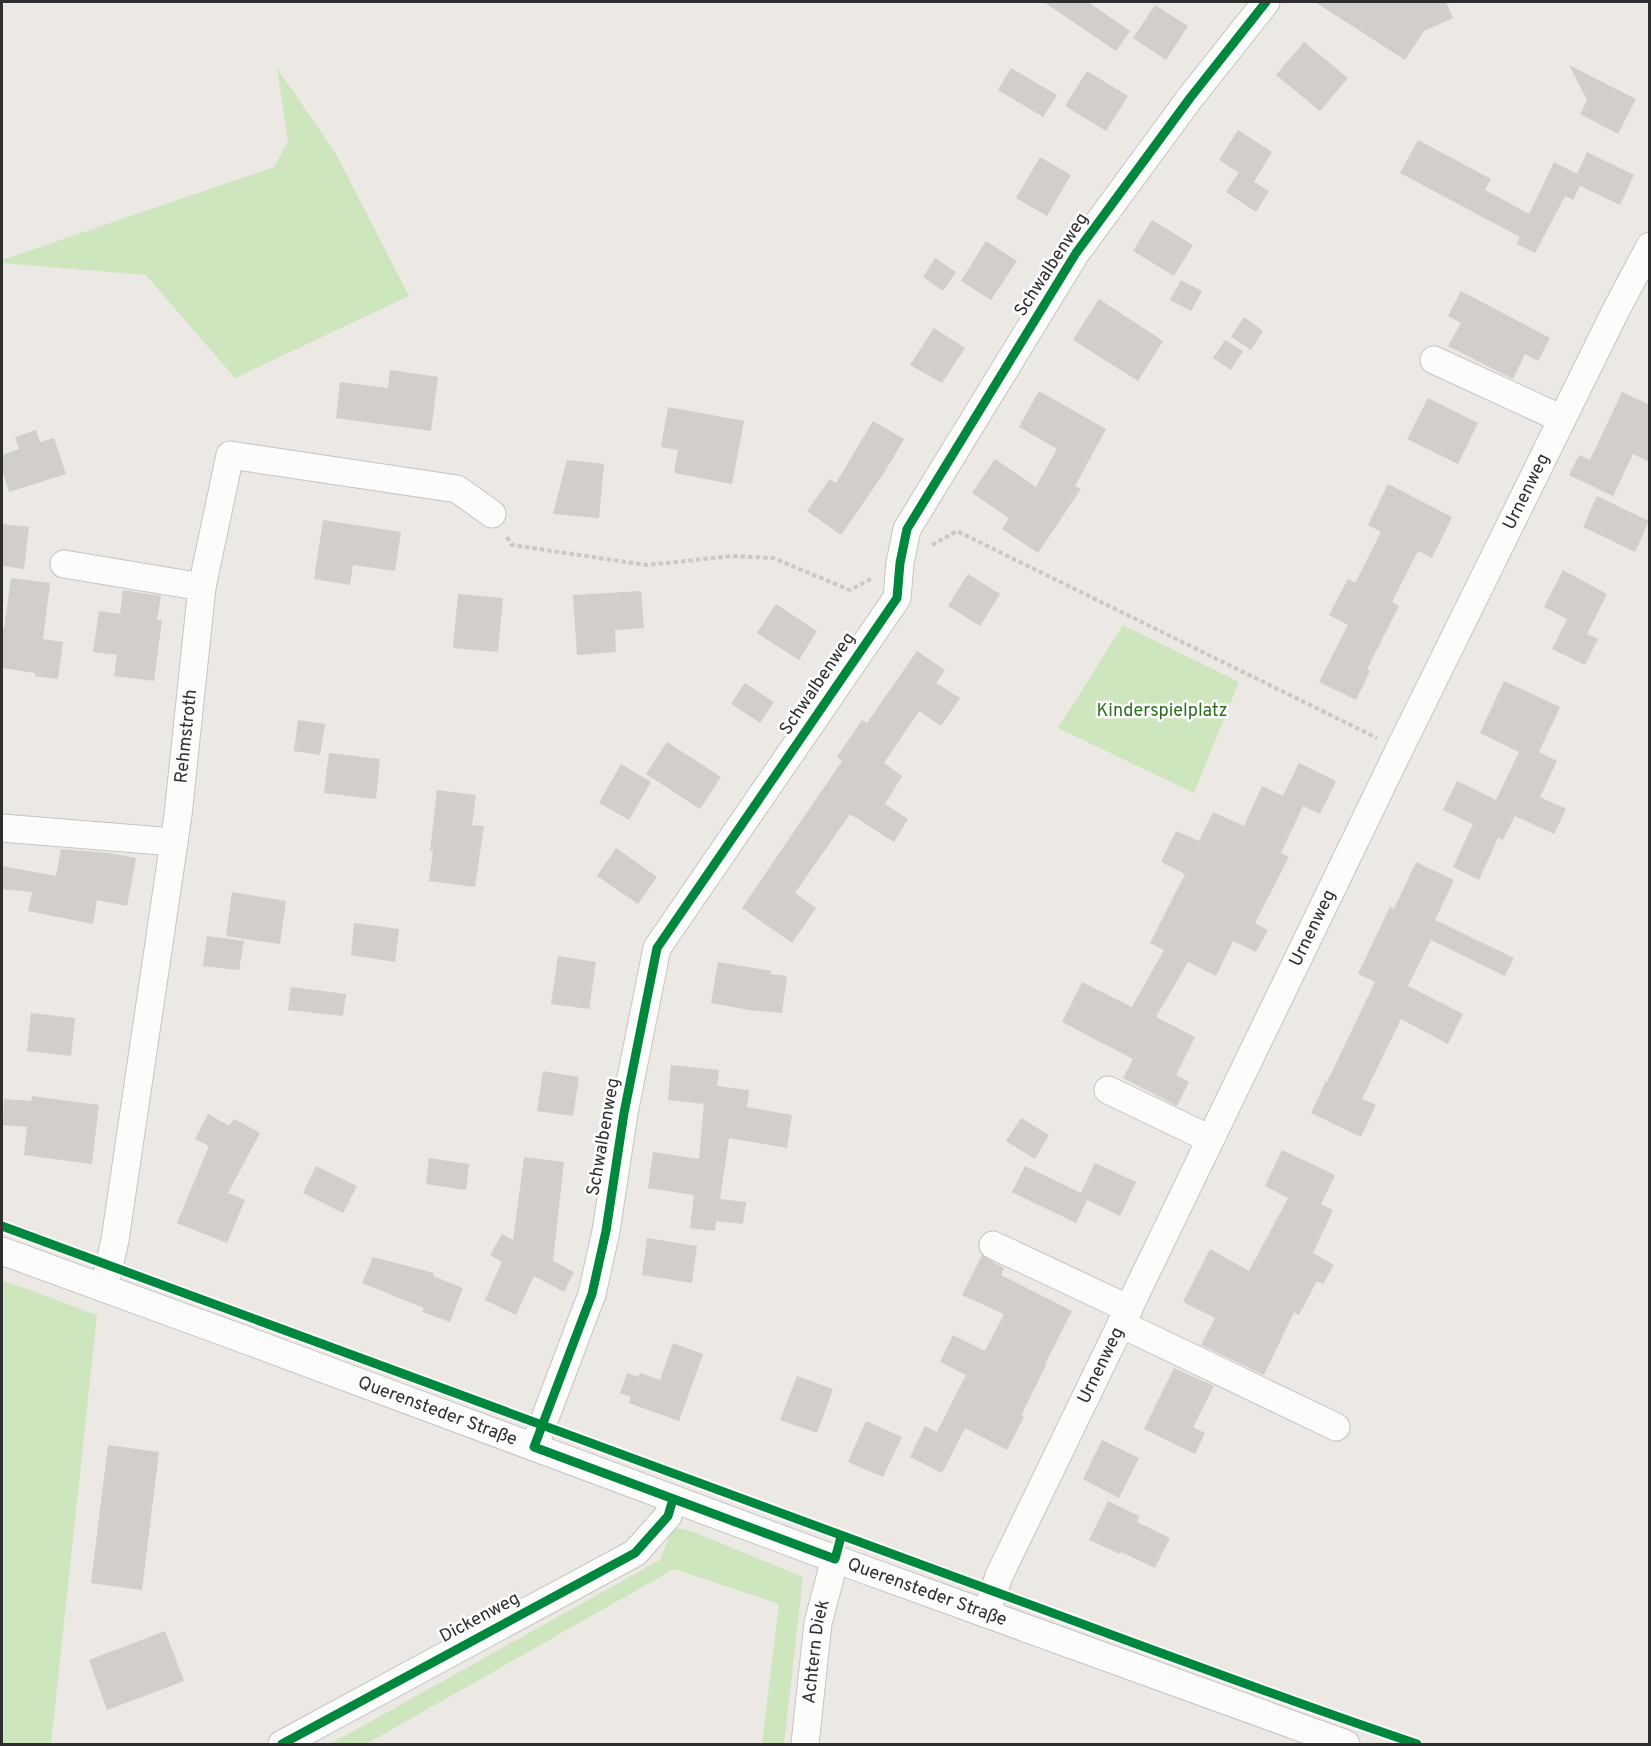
<svg xmlns="http://www.w3.org/2000/svg" width="1651" height="1746" font-family="Overpass,sans-serif">
	<style>
		.green { fill: #cee6be }
		.building { fill: #d1cecb }
		.lines { fill: none; stroke-linecap: round; stroke-linejoin: round }
		.minor-casing { stroke: #c5c4c5; stroke-width: 29 }
		.path { stroke: #c9c9c8; stroke-width: 4; stroke-dasharray: 4.5 3; stroke-linecap: butt }
		.minor { stroke: #fcfcfb; stroke-width: 27 }
		.cycleway-casing { stroke: #fff; stroke-width: 13 }
		.cycleway { stroke: #00873e; stroke-width: 9 }
		.labels { text-anchor: middle; dominant-baseline: central; stroke-width: 5; stroke-linejoin: round; paint-order: stroke }
		.street-label { font-size: 18px; fill: #2e2e2e; stroke: #fff }
		.park-label { font-size: 18px; fill: #2c6e1b; stroke: #fff }
	</style>
	<rect width="100%" height="100%" fill="#ece8e4"/>
	<path class="green" d="M 277,68 L 336,154 L 409,296 L 235,378 L 146,275 L 2,263 L 2,260 L 274,167 L 288,142 Z
		M 1123,625 L 1239,682 L 1194,793 L 1058,728 Z
		M 2,1280 L 97,1315 L 51,1744 L 2,1744 Z
		M 673,1527 L 694,1532 L 803,1577 L 784,1744 L 762,1744 L 779,1604 L 674,1569 L 366,1744 L 330,1744 L 660,1560 Z"/>
	<path class="building" d="M 1044,2 L 1088,2 L 1130,31 L 1116,51 Z
		M 1315,2 L 1446,2 L 1453,18 L 1424,31 L 1405,60 Z
		M 1155,5 L 1188,26 L 1166,60 L 1133,38 Z
		M 1304,42 L 1348,78 L 1320,111 L 1276,75 Z
		M 1569,65 L 1636,99 L 1618,134 L 1580,114 L 1587,100 Z
		M 1011,68 L 1057,95 L 1043,117 L 998,90 Z
		M 1087,71 L 1128,96 L 1106,131 L 1065,106 Z
		M 1238,130 L 1272,152 L 1254,182 L 1269,191 L 1256,212 L 1226,192 L 1239,172 L 1250,180 L 1219,160 Z
		M 1418,140 L 1491,179 L 1485,190 L 1529,214 L 1554,162 L 1577,174 L 1587,152 L 1634,175 L 1620,205 L 1580,186 L 1573,200 L 1565,196 L 1535,253 L 1517,244 L 1520,237 L 1400,173 Z
		M 1040,157 L 1071,175 L 1047,216 L 1016,198 Z
		M 1152,220 L 1193,245 L 1174,276 L 1133,251 Z
		M 986,241 L 1017,261 L 991,300 L 961,281 Z
		M 935,258 L 956,272 L 943,291 L 923,277 Z
		M 1181,280 L 1202,291 L 1191,311 L 1170,300 Z
		M 1461,291 L 1550,338 L 1538,361 L 1525,354 L 1513,379 L 1448,346 L 1461,323 L 1448,316 Z
		M 1099,299 L 1163,341 L 1138,381 L 1073,340 Z
		M 1244,317 L 1263,331 L 1251,350 L 1231,337 Z
		M 934,328 L 965,348 L 942,383 L 910,365 Z
		M 1225,340 L 1243,351 L 1231,370 L 1213,358 Z
		M 390,370 L 438,377 L 431,431 L 336,418 L 340,382 L 388,388 Z
		M 1039,391 L 1106,429 L 1075,486 L 1081,489 L 1038,553 L 1002,529 L 1009,518 L 972,493 L 995,459 L 1036,487 L 1057,449 L 1019,427 Z
		M 1622,392 L 1650,405 L 1650,462 L 1633,454 L 1613,496 L 1569,475 L 1579,455 L 1590,460 Z
		M 1428,398 L 1478,423 L 1458,464 L 1407,439 Z
		M 668,407 L 744,421 L 732,484 L 674,473 L 678,450 L 661,447 Z
		M 873,421 L 904,439 L 884,473 L 841,535 L 807,511 L 830,479 L 836,483 Z
		M 36,430 L 40,442 L 54,438 L 66,474 L 9,492 L 2,469 L 2,455 L 19,449 L 15,437 Z
		M 567,460 L 604,464 L 599,518 L 553,514 Z
		M 1388,484 L 1452,517 L 1432,558 L 1418,551 L 1392,602 L 1399,606 L 1367,669 L 1370,671 L 1356,700 L 1319,682 L 1348,625 L 1329,615 L 1348,579 L 1355,583 L 1381,532 L 1368,525 Z
		M 1597,496 L 1649,521 L 1635,552 L 1583,527 Z
		M 323,520 L 401,532 L 395,571 L 353,565 L 350,585 L 314,579 Z
		M 2,524 L 29,527 L 24,569 L 2,566 Z
		M 1563,570 L 1607,594 L 1587,634 L 1598,639 L 1585,665 L 1552,649 L 1567,619 L 1544,607 Z
		M 968,574 L 1000,594 L 980,626 L 948,606 Z
		M 11,578 L 50,583 L 43,639 L 63,642 L 58,679 L 35,676 L 35,673 L 2,668 L 2,628 L 4,629 Z
		M 123,590 L 161,596 L 157,620 L 162,620 L 154,681 L 114,676 L 117,655 L 93,652 L 99,611 L 120,614 Z
		M 641,591 L 644,628 L 615,630 L 616,652 L 577,655 L 573,595 Z
		M 458,594 L 503,598 L 498,652 L 453,648 Z
		M 776,604 L 817,631 L 799,660 L 757,633 Z
		M 917,651 L 945,670 L 936,683 L 960,698 L 941,726 L 919,711 L 884,763 L 902,776 L 885,804 L 908,819 L 894,842 L 850,814 L 795,893 L 816,908 L 792,943 L 742,908 L 842,761 L 837,757 L 862,720 L 867,723 Z
		M 1504,681 L 1560,707 L 1539,752 L 1557,761 L 1540,797 L 1566,809 L 1554,834 L 1515,816 L 1503,840 L 1498,838 L 1479,880 L 1453,867 L 1473,824 L 1443,810 L 1457,781 L 1496,800 L 1519,752 L 1480,733 Z
		M 745,683 L 774,702 L 760,723 L 731,704 Z
		M 298,720 L 325,724 L 320,755 L 294,751 Z
		M 667,742 L 721,777 L 700,809 L 646,774 Z
		M 329,753 L 380,759 L 376,799 L 324,793 Z
		M 1299,763 L 1336,781 L 1320,814 L 1303,806 L 1281,853 L 1289,857 L 1255,923 L 1268,930 L 1256,952 L 1233,941 L 1216,976 L 1188,962 L 1156,1017 L 1195,1037 L 1176,1075 L 1189,1082 L 1177,1106 L 1123,1078 L 1133,1059 L 1062,1022 L 1082,982 L 1132,1007 L 1164,950 L 1150,943 L 1185,874 L 1161,862 L 1176,831 L 1199,841 L 1213,812 L 1244,826 L 1262,786 L 1283,796 Z
		M 621,764 L 651,782 L 629,820 L 599,803 Z
		M 437,790 L 476,795 L 472,825 L 484,826 L 475,887 L 429,881 L 433,851 L 430,851 Z
		M 616,848 L 657,877 L 638,904 L 597,876 Z
		M 61,849 L 109,853 L 136,858 L 127,906 L 97,900 L 93,924 L 28,911 L 32,892 L 2,889 L 2,866 L 56,876 Z
		M 1416,862 L 1454,880 L 1435,920 L 1514,958 L 1505,976 L 1431,940 L 1408,986 L 1463,1014 L 1448,1044 L 1401,1019 L 1362,1099 L 1376,1105 L 1361,1137 L 1311,1113 L 1326,1081 L 1327,1082 L 1375,982 L 1358,974 L 1390,907 L 1394,909 Z
		M 232,892 L 286,901 L 280,944 L 226,936 Z
		M 354,923 L 399,929 L 395,962 L 351,955 Z
		M 207,936 L 244,941 L 239,970 L 203,966 Z
		M 558,956 L 596,962 L 589,1009 L 551,1004 Z
		M 718,962 L 772,971 L 770,974 L 787,976 L 782,1013 L 749,1010 L 711,1003 Z
		M 291,987 L 346,994 L 343,1016 L 288,1010 Z
		M 31,1013 L 75,1018 L 71,1056 L 27,1051 Z
		M 671,1065 L 719,1070 L 717,1086 L 749,1090 L 747,1107 L 792,1115 L 787,1148 L 729,1138 L 720,1199 L 746,1202 L 743,1224 L 716,1221 L 715,1231 L 690,1228 L 694,1195 L 648,1188 L 653,1152 L 699,1159 L 704,1104 L 668,1100 Z
		M 543,1071 L 579,1077 L 573,1116 L 537,1111 Z
		M 32,1096 L 99,1105 L 92,1164 L 24,1155 L 27,1127 L 3,1125 L 4,1099 L 31,1101 Z
		M 208,1114 L 229,1126 L 234,1119 L 260,1133 L 228,1193 L 245,1200 L 227,1243 L 177,1223 L 209,1146 L 195,1139 Z
		M 1021,1118 L 1049,1135 L 1035,1159 L 1006,1141 Z
		M 1282,1150 L 1335,1175 L 1321,1204 L 1333,1210 L 1313,1253 L 1334,1265 L 1323,1284 L 1317,1281 L 1299,1315 L 1294,1312 L 1264,1375 L 1201,1345 L 1215,1318 L 1183,1302 L 1210,1249 L 1249,1271 L 1288,1198 L 1265,1186 Z
		M 524,1157 L 564,1162 L 553,1261 L 574,1272 L 564,1292 L 534,1276 L 516,1315 L 485,1300 L 502,1262 L 490,1255 L 502,1234 L 513,1240 Z
		M 429,1158 L 469,1164 L 466,1190 L 426,1184 Z
		M 1095,1163 L 1136,1182 L 1120,1216 L 1087,1200 L 1076,1223 L 1012,1192 L 1025,1166 L 1081,1193 Z
		M 316,1166 L 357,1186 L 343,1213 L 303,1193 Z
		M 647,1238 L 697,1246 L 692,1283 L 642,1275 Z
		M 982,1255 L 1004,1268 L 1001,1275 L 1072,1311 L 1045,1364 L 1046,1365 L 1021,1416 L 1024,1417 L 1007,1450 L 965,1428 L 942,1473 L 910,1457 L 925,1426 L 937,1432 L 966,1375 L 940,1362 L 953,1335 L 985,1351 L 1004,1314 L 962,1295 Z
		M 373,1257 L 434,1273 L 433,1276 L 463,1288 L 450,1322 L 422,1312 L 424,1308 L 362,1283 Z
		M 673,1343 L 703,1354 L 679,1421 L 629,1403 L 631,1397 L 620,1393 L 627,1373 L 639,1377 L 640,1373 L 660,1380 Z
		M 1174,1368 L 1214,1386 L 1193,1427 L 1205,1433 L 1195,1454 L 1144,1429 Z
		M 797,1376 L 833,1389 L 817,1433 L 780,1420 Z
		M 866,1421 L 902,1437 L 883,1477 L 848,1462 Z
		M 1102,1440 L 1139,1458 L 1119,1498 L 1083,1479 Z
		M 108,1445 L 159,1452 L 142,1590 L 91,1583 Z
		M 1108,1501 L 1139,1516 L 1137,1522 L 1170,1538 L 1155,1568 L 1121,1552 L 1120,1554 L 1089,1540 Z
		M 165,1631 L 184,1681 L 107,1710 L 89,1660 Z"/>
	<g class="lines">
		<g class="minor-casing">
			<g id="minor">
				<path d="M 1434,360 L 1562,419"/>
				<path d="M 64,564 L 202,587"/>
				<path d="M 2,828 L 174,842"/>
				<path d="M 1108,1090 L 1210,1139"/>
				<path d="M 993,1245 L 1129,1309"/>
				<path id="s1" d="M 2,1251 L 254,1343 L 835,1559 L 1346,1744"/>
				<path id="s2" d="M 104,1288 L 115,1240 L 178,815 L 202,587 L 230,455 L 457,489 L 492,514"/>
				<path d="M 1121,1324 L 1336,1427"/>
				<path d="M 534,1447 L 592,1294 L 606,1231 L 624,1113 L 657,948 L 897,598 L 900,563 L 907,529 L 1076,253 L 1190,98 L 1266,2"/>
				<path id="s3" d="M 986,1614 L 999,1576 L 1400,748 L 1616,310 L 1650,246"/>
				<path d="M 282,1744 L 635,1553 L 668,1516 L 673,1499"/>
				<path id="s4" d="M 805,1744 L 818,1623 L 835,1559"/>
			</g>
		</g>
		<path class="path" d="M 507,537 L 512,545 L 646,565 L 733,556 L 773,558 L 850,590 L 871,579
			M 932,545 L 957,531 L 1377,738"/>
		<use href="#minor" class="minor"/>
		<g class="cycleway-casing">
			<path id="cycleway" d="M 2,1226 C 331,1348 660,1470 990,1590 C 1132,1642 1274,1696 1417,1744
				M 841,1537 L 835,1559 L 534,1447 L 592,1294 L 606,1231 L 624,1113 L 657,948 L 897,598 L 900,563 L 907,529 L 1076,253 L 1190,98 L 1266,2
				M 282,1744 L 635,1553 L 668,1516 L 673,1499"/>
		</g>
		<use href="#cycleway" class="cycleway"/>
	</g>
	<g class="labels">
		<g class="street-label">
			<text transform="translate(1052 265) rotate(-57)">Schwalbenweg</text>
			<text stroke="none"><textPath href="#s3" startOffset="1246">Urnenweg</textPath></text>
			<text transform="translate(818 684) rotate(-56)">Schwalbenweg</text>
			<text stroke="none"><textPath href="#s2" startOffset="558">Rehmstroth</textPath></text>
			<text stroke="none"><textPath href="#s3" startOffset="760">Urnenweg</textPath></text>
			<text transform="translate(604 1137) rotate(-80)">Schwalbenweg</text>
			<text stroke="none"><textPath href="#s3" startOffset="274">Urnenweg</textPath></text>
			<text stroke="none"><textPath href="#s1" startOffset="464">Querensteder Straße</textPath></text>
			<text stroke="none"><textPath href="#s1" startOffset="986">Querensteder Straße</textPath></text>
			<text transform="translate(480 1618) rotate(-28)">Dickenweg</text>
			<text stroke="none"><textPath href="#s4" startOffset="93">Achtern Diek</textPath></text>
		</g>
		<g class="park-label">
			<text x="1162" y="711">Kinderspielplatz</text>
		</g>
	</g>
	<rect width="1651" height="1746" fill="none" stroke="#2e2e2e" stroke-width="6"/>
</svg>
